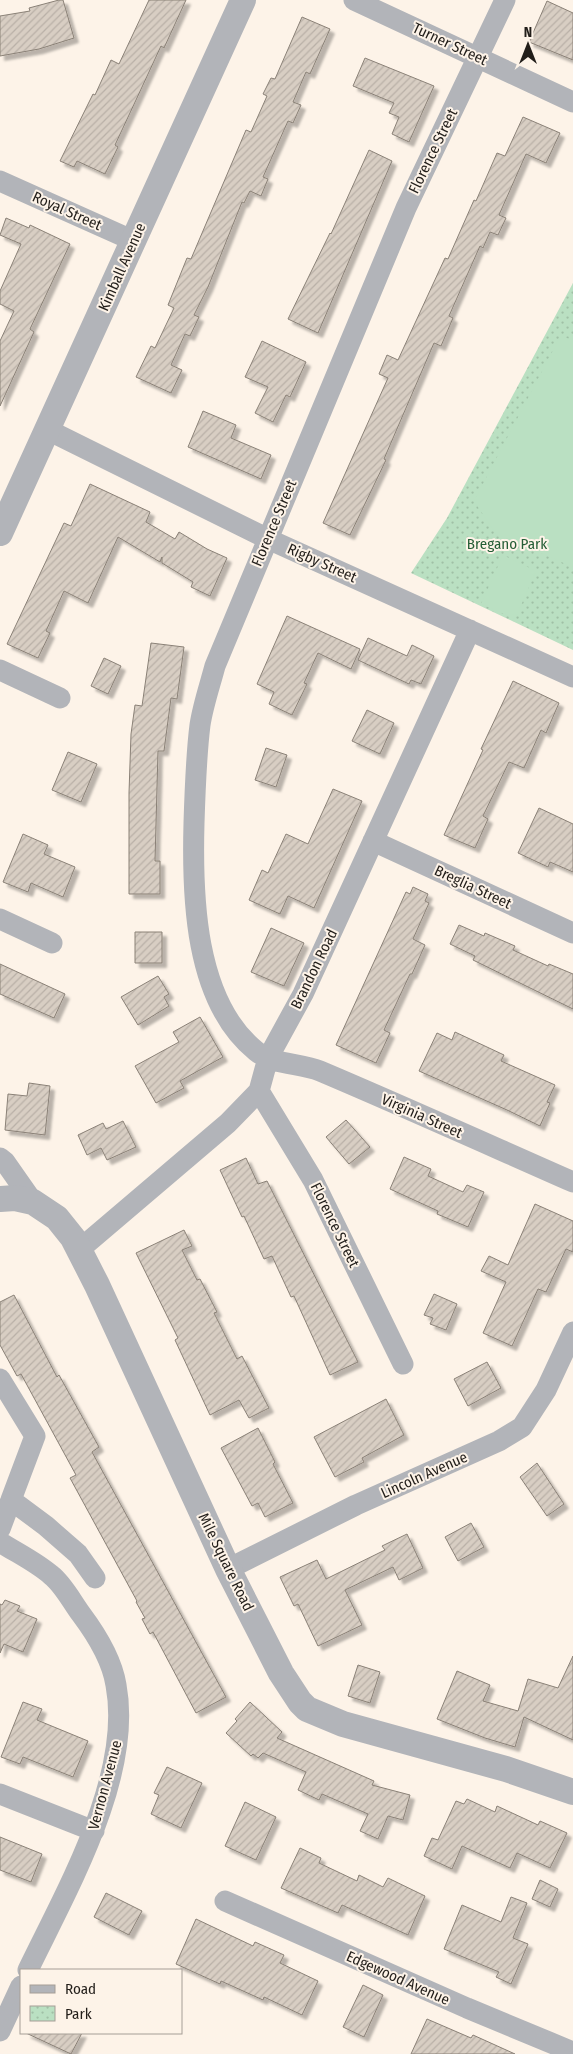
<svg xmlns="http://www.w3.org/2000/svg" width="573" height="2054" font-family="'Fira Sans Condensed',sans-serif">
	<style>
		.park { fill: url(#park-dots) }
		.pitch { fill: #bae0c2 }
		.building { fill: url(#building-hatch); stroke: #8a8177; filter: url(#shadow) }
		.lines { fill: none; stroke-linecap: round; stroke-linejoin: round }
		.minor { stroke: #b2b4b9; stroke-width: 21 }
		.tertiary { stroke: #b2b4b9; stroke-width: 26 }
		.labels { text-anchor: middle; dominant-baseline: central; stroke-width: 4; stroke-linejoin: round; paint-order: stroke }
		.street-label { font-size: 15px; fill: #221e1a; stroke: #fdf3e8 }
		.park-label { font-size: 15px; fill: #245d35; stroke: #fdf3e8 }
	</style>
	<defs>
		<pattern id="park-dots" width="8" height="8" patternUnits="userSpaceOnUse" patternTransform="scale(1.25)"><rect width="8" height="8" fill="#bae0c2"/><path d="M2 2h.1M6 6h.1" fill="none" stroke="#a0c0a6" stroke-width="1.8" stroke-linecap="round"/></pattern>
		<pattern id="building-hatch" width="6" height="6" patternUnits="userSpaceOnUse" patternTransform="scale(1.25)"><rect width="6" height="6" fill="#d8cec3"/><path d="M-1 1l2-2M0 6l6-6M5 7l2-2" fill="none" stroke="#b9b0a7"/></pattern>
		<filter id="shadow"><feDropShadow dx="4.5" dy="4.5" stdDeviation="1" flood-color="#0004"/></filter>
	</defs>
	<rect width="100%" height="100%" fill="#fdf3e8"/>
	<path class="park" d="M 573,283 L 573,650 L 411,573 L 447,518 Z"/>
	<path class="pitch" d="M 561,335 L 573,341 L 573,567 L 496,534 L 474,501 Z
		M 503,555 L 536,571 L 515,619 L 481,604 Z"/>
	<path class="building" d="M 59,0 L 63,0 L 74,38 L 39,49 L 0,56 L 0,16 L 30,11 L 29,8 Z
		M 149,0 L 186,0 L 164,48 L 161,46 L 136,100 L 115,145 L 118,147 L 105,174 L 77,161 L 74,167 L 60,161 L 93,94 L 95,95 L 111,60 L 119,64 Z
		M 547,1 L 573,13 L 573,60 L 529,42 Z
		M 302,17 L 330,29 L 310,74 L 306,72 L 293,102 L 301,105 L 293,123 L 288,121 L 263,177 L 268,179 L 261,196 L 250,191 L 244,203 L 242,202 L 208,287 L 194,315 L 199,317 L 190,336 L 185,334 L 171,365 L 182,370 L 171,393 L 136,377 L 151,346 L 155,348 L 174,308 L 168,305 L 187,258 L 191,259 L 246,130 L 251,132 L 267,96 L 263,94 L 271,78 L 275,79 Z
		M 365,58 L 434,86 L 409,142 L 392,134 L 399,117 L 389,113 L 394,103 L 353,86 Z
		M 523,117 L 560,133 L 546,163 L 526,154 L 499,215 L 506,218 L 498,235 L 490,232 L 483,248 L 480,246 L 449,316 L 453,318 L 441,346 L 434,343 L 384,459 L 386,460 L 350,535 L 323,523 L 388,378 L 379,374 L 387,355 L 398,360 L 445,258 L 448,259 L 474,200 L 476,201 L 497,153 L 505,156 Z
		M 369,150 L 392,161 L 318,333 L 288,319 L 330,233 L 331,234 Z
		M 6,218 L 29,228 L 30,225 L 70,244 L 30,329 L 34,332 L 0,406 L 0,341 L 14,311 L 0,304 L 0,291 L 21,244 L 0,235 Z
		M 262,341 L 306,362 L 290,397 L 286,395 L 273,422 L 255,413 L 268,387 L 245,377 Z
		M 203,411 L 236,425 L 231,438 L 271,455 L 261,479 L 188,447 Z
		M 90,484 L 150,512 L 146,522 L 175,539 L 179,532 L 207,549 L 227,558 L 210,596 L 191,587 L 193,582 L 162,563 L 162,557 L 160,562 L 118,537 L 88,603 L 64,591 L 46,631 L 50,633 L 38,658 L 7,644 L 64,523 L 71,526 Z
		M 287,616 L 360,649 L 351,669 L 318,653 L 304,683 L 307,684 L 292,715 L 269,704 L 274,692 L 257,684 Z
		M 368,638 L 407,656 L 412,645 L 434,656 L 421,684 L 411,680 L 409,684 L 358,660 Z
		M 151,643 L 184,647 L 177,699 L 171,698 L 164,751 L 158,751 L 155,861 L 160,861 L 160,894 L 129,894 L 129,793 L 131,734 L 135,705 L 142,706 Z
		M 104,658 L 121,666 L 108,694 L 91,686 Z
		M 513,681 L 559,703 L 546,733 L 541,730 L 524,768 L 509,762 L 483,816 L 488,819 L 475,848 L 444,835 L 483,750 L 481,749 Z
		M 367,710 L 394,723 L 380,754 L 352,741 Z
		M 266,748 L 287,755 L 276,787 L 255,780 Z
		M 68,752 L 97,764 L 81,802 L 52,790 Z
		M 333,789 L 362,801 L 314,908 L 288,896 L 280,914 L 249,900 L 262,870 L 268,873 L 286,834 L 308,844 Z
		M 539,808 L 573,824 L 573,872 L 550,862 L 548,867 L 518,853 Z
		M 23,834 L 48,845 L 44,854 L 75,867 L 63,897 L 31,883 L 28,892 L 3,882 Z
		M 413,887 L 428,894 L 425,901 L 429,903 L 413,939 L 425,945 L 412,974 L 410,974 L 384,1030 L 390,1033 L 376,1063 L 336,1045 L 406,892 L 410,894 Z
		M 459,925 L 484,936 L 485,933 L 515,946 L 513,950 L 548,966 L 549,964 L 573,974 L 573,1009 L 473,960 L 475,956 L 450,944 Z
		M 271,928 L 304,943 L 284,986 L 251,972 Z
		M 135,932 L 162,932 L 162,963 L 135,963 Z
		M 0,964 L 65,994 L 54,1018 L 0,994 Z
		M 158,976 L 169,994 L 164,997 L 169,1006 L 138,1025 L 121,997 Z
		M 200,1017 L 223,1057 L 180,1081 L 184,1088 L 156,1103 L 135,1066 L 179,1042 L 173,1032 Z
		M 455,1032 L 504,1055 L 501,1061 L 555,1085 L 547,1102 L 550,1103 L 540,1126 L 507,1110 L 419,1071 L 437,1033 L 452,1040 Z
		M 29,1083 L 50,1086 L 45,1135 L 5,1130 L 8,1094 L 27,1096 Z
		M 346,1120 L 370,1147 L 349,1164 L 326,1137 Z
		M 123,1121 L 136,1147 L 107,1160 L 101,1148 L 87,1155 L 78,1135 L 103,1123 L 106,1129 Z
		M 404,1157 L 431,1169 L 428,1176 L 463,1192 L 467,1185 L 484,1192 L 468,1227 L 437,1214 L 438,1211 L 390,1189 Z
		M 246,1158 L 258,1184 L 267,1181 L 358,1362 L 330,1375 L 294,1296 L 291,1297 L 272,1256 L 264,1259 L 244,1216 L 242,1217 L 220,1170 Z
		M 535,1204 L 573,1221 L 573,1252 L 566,1249 L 546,1292 L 538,1289 L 512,1346 L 483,1333 L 506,1282 L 481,1271 L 489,1256 L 508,1265 Z
		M 184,1230 L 192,1246 L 182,1250 L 197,1280 L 200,1279 L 217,1312 L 214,1313 L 237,1359 L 242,1356 L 269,1408 L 249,1418 L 239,1400 L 210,1415 L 175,1340 L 178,1338 L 136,1253 Z
		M 434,1294 L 457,1304 L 446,1330 L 430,1324 L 433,1318 L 424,1315 Z
		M 14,1295 L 57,1377 L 59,1375 L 99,1447 L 92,1452 L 226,1697 L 196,1713 L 153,1632 L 150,1634 L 142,1619 L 145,1618 L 136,1602 L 137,1601 L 70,1478 L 76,1475 L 21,1374 L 17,1376 L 0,1345 L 0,1302 Z
		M 487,1362 L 501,1388 L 468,1406 L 454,1379 Z
		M 386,1399 L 404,1435 L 362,1458 L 364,1462 L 335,1477 L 314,1437 Z
		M 258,1428 L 275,1462 L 273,1464 L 293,1503 L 265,1517 L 258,1503 L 252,1506 L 221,1448 Z
		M 537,1463 L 564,1504 L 547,1516 L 520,1477 Z
		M 471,1523 L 484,1547 L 458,1561 L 445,1537 Z
		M 407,1534 L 423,1568 L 399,1580 L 393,1567 L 345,1590 L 362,1625 L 318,1646 L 298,1604 L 294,1606 L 280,1577 L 317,1560 L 326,1579 L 385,1550 L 382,1546 Z
		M 5,1600 L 20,1606 L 17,1611 L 37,1619 L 23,1652 L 4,1644 L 0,1653 L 0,1604 L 2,1605 Z
		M 573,1656 L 573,1740 L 524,1717 L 515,1747 L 485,1738 L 437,1719 L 457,1671 L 490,1685 L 483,1701 L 518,1711 L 528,1679 L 558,1688 Z
		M 358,1665 L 380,1672 L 370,1703 L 348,1696 Z
		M 23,1702 L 42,1709 L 37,1720 L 88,1741 L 73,1777 L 23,1757 L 20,1764 L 1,1757 Z
		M 250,1702 L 282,1732 L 277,1738 L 374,1781 L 372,1785 L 410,1795 L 403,1820 L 388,1816 L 378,1839 L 360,1831 L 368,1814 L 322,1794 L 319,1800 L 298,1790 L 306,1772 L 263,1753 L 258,1758 L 253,1754 L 251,1756 L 226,1733 L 237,1721 L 235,1719 Z
		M 167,1767 L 202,1783 L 181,1828 L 151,1814 L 159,1795 L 154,1793 Z
		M 467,1799 L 495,1812 L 497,1806 L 538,1825 L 540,1821 L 567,1833 L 550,1868 L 517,1853 L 510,1868 L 462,1846 L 452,1869 L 424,1856 L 432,1838 L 438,1840 L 456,1801 L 464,1804 Z
		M 245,1802 L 276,1817 L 256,1860 L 225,1846 Z
		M 0,1837 L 42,1854 L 31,1882 L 0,1870 Z
		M 300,1848 L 321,1858 L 319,1863 L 357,1881 L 359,1875 L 383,1887 L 388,1878 L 425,1896 L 408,1935 L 342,1905 L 338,1913 L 281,1888 Z
		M 540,1880 L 558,1889 L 550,1907 L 532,1899 Z
		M 106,1893 L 142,1911 L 129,1935 L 94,1917 Z
		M 511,1897 L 527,1903 L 513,1938 L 528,1944 L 511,1984 L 496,1977 L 499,1972 L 444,1949 L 462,1905 L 501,1922 Z
		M 196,1919 L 253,1946 L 255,1942 L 284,1955 L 280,1963 L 318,1981 L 302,2015 L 264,1997 L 263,2000 L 221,1981 L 220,1984 L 176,1964 Z
		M 363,1985 L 383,1995 L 364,2037 L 343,2027 Z
		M 427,2019 L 471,2038 L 473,2035 L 515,2054 L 411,2054 Z
		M 26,2033 L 82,2033 L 71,2054 Z"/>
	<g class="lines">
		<path class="minor" d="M 354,0 L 573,102
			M 505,0 L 406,208 L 215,666 C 210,685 203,705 200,725 C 196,757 195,790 194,823 C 192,895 194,1001 256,1051 C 273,1065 300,1063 320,1071 C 405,1107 489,1145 573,1182
			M 0,181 L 134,241
			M 48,430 L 268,539 L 573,677
			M 0,670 L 60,698
			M 373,841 L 573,933
			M 0,919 L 52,943
			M 259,1091 L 313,1180 L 403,1364
			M 0,1158 L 5,1162 L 33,1202
			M 80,1249 L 228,1123 L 259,1091 L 268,1058 L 303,994 L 470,630
			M 0,1379 L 35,1436 L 0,1529
			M 11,1500 L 46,1526 L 78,1554 L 95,1578
			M 0,1542 C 17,1553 36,1562 51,1575 C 63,1584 72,1602 81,1614 C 96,1634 112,1660 116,1685 C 133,1776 67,1889 28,1970
			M 228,1569 L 356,1505 L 499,1441 L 522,1427 L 546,1390 L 573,1332
			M 0,1794 L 94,1831
			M 225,1901 L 467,2008 L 573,2052
			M 0,2031 L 21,1986"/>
		<path class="tertiary" d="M 0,533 L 243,0
			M 0,1199 L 15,1198 L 33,1202 L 57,1218 L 73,1238 L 97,1285 L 228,1569 L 281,1673 L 300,1702 L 307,1709 L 343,1724 L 506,1769 L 573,1792"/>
	</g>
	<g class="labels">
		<g class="street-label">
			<text transform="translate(450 44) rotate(25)">Turner Street</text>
			<text transform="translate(433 151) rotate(-64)">Florence Street</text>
			<text transform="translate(67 211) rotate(24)">Royal Street</text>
			<text transform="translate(122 267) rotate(-66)">Kimball Avenue</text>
			<text transform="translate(274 523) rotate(-67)">Florence Street</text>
			<text transform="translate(322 563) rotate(24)">Rigby Street</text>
			<text transform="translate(473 887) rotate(25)">Breglia Street</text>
			<text transform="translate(314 969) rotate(-64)">Brandon Road</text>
			<text transform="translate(422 1116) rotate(24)">Virginia Street</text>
			<text transform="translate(335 1225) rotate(64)">Florence Street</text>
			<text transform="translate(424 1475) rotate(-24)">Lincoln Avenue</text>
			<text transform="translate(226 1562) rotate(64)">Mile Square Road</text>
			<text transform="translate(105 1785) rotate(-75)">Vernon Avenue</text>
			<text transform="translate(398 1978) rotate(24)">Edgewood Avenue</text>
		</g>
		<g class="park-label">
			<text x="507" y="544">Bregano Park</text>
		</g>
	</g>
	<rect x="20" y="1969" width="162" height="65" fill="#fdf3e8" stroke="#a59e96"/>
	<rect x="30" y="1985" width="25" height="8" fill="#b2b4b9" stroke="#a59e96"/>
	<text x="65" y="1994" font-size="15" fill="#221e1a">Road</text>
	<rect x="30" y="2006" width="25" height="15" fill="url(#park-dots)" stroke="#a59e96"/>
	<text x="65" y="2019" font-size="15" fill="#221e1a">Park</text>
	<g transform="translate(528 45)" stroke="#fdf3e8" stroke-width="4" paint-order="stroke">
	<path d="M0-4L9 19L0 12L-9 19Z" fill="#221e1a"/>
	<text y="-8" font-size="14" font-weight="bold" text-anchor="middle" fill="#221e1a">N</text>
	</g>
</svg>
